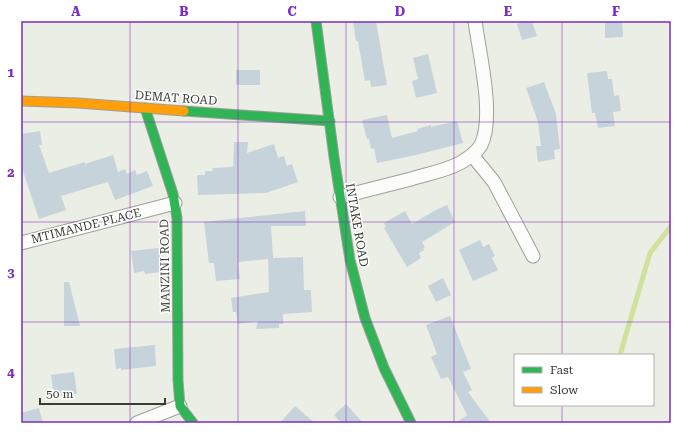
<svg xmlns="http://www.w3.org/2000/svg" width="692" height="444" font-family="'Roboto Serif',serif">
	<style>
		.lines { fill: none; stroke-linecap: round; stroke-linejoin: round }
		.stream { stroke: #cfe19a; stroke-width: 5 }
		.building { fill: #c7d3da }
		.street-casing { stroke: #9fa099; stroke-width: 15 }
		.fast-casing { stroke: #9fa099; stroke-width: 11 }
		.slow-casing { stroke: #9fa099; stroke-width: 11 }
		.street { stroke: #fcfcfb; stroke-width: 13 }
		.fast { stroke: #30b455; stroke-width: 9 }
		.slow { stroke: #ff9f0a; stroke-width: 9 }
		.grid { fill: none; stroke: #7b2cbf; stroke-width: 1; stroke-opacity: 0.55 }
		.labels { text-anchor: middle; dominant-baseline: central; stroke-width: 3; stroke-linejoin: round; paint-order: stroke }
		.street-label { font-size: 12px; fill: #393b34; stroke: #fff }
		.neatline { fill: none; stroke: #7b2cbf; stroke-width: 1.5 }
		.grid-label { font-size: 13px; text-anchor: middle; font-weight: bold; fill: #7b2cbf }
	</style>
	<rect width="100%" height="100%" fill="#ebeee4"/>
	<g class="lines">
		<path class="stream" d="M 620,355 L 650,253 L 671,226"/>
	</g>
	<path class="building" d="M 353,21 L 376,21 L 387,85 L 371,87 L 370,80 L 365,81 L 358,41 L 356,41 Z
		M 526,21 L 532,21 L 537,36 L 522,40 L 517,24 Z
		M 605,21 L 622,21 L 623,37 L 605,38 Z
		M 428,54 L 437,93 L 416,98 L 412,81 L 418,79 L 413,58 Z
		M 236,70 L 260,70 L 260,85 L 236,85 Z
		M 607,71 L 608,79 L 612,79 L 614,96 L 619,95 L 621,111 L 613,112 L 615,126 L 598,128 L 595,113 L 592,113 L 587,73 Z
		M 544,82 L 556,114 L 560,149 L 554,150 L 555,159 L 538,162 L 536,146 L 541,146 L 538,122 L 526,88 Z
		M 387,115 L 392,138 L 418,131 L 417,129 L 431,125 L 431,127 L 457,121 L 463,143 L 416,155 L 377,163 L 374,148 L 371,149 L 369,139 L 367,139 L 362,120 Z
		M 40,131 L 42,145 L 39,145 L 49,173 L 85,162 L 85,164 L 113,155 L 118,172 L 125,169 L 127,174 L 135,170 L 137,175 L 147,171 L 153,186 L 115,200 L 108,182 L 61,196 L 66,210 L 39,219 L 21,165 L 21,134 Z
		M 234,142 L 248,142 L 247,153 L 274,144 L 278,158 L 284,156 L 287,166 L 292,164 L 298,182 L 266,193 L 198,195 L 197,175 L 205,175 L 205,171 L 213,171 L 212,168 L 233,167 Z
		M 447,205 L 455,222 L 422,242 L 425,247 L 423,248 L 424,250 L 419,253 L 421,258 L 407,267 L 384,228 L 386,227 L 384,223 L 405,211 L 412,224 L 434,211 Z
		M 305,211 L 306,226 L 271,226 L 273,258 L 303,257 L 304,290 L 311,290 L 312,312 L 283,314 L 283,324 L 279,324 L 279,328 L 256,329 L 258,321 L 238,324 L 236,312 L 233,312 L 231,298 L 269,292 L 268,259 L 238,262 L 240,279 L 216,281 L 214,263 L 209,263 L 204,222 Z
		M 480,240 L 483,247 L 489,244 L 495,256 L 492,258 L 498,270 L 473,281 L 459,250 Z
		M 159,248 L 162,272 L 145,274 L 144,271 L 134,273 L 131,251 Z
		M 443,278 L 451,295 L 436,302 L 428,286 Z
		M 64,282 L 69,282 L 80,326 L 64,326 Z
		M 450,316 L 471,369 L 463,372 L 472,390 L 468,392 L 491,423 L 456,423 L 467,415 L 448,377 L 441,379 L 431,357 L 437,354 L 426,325 Z
		M 155,345 L 156,366 L 121,370 L 121,368 L 116,369 L 114,349 Z
		M 74,372 L 77,394 L 54,397 L 51,375 Z
		M 346,404 L 363,423 L 341,423 L 334,415 Z
		M 295,406 L 315,423 L 280,423 Z
		M 39,408 L 43,423 L 21,423 L 21,413 Z"/>
	<g class="lines">
		<g class="street-casing">
			<path id="street" d="M 472,155 L 494,182 L 533,256
				M 340,197 C 363,191 387,185 411,179 C 427,174 445,171 460,163 C 467,159 477,152 481,145 C 495,117 479,52 475,21
				M 21,243 L 175,203
				M 137,423 L 180,406"/>
		</g>
		<g class="fast-casing">
			<path id="fast" d="M 316,21 L 334,157 L 350,260 L 365,318 L 384,368 L 411,423
				M 145,108 L 173,194 L 177,218 L 178,380 L 180,406 L 193,423
				M 184,111 L 330,121"/>
		</g>
		<g class="slow-casing">
			<path id="slow" d="M 21,101 L 78,103 L 184,111"/>
		</g>
		<use href="#street" class="street"/>
		<use href="#fast" class="fast"/>
		<use href="#slow" class="slow"/>
	</g>
	<path class="grid" d="M 130,21 L 130,423M 238,21 L 238,423M 346,21 L 346,423M 454,21 L 454,423M 562,21 L 562,355M 21,122 L 671,122M 21,222 L 671,222M 21,322 L 671,322M 562,405 L 562,423"/>
	<g class="labels">
		<g class="street-label">
			<text transform="translate(176 98) rotate(4)">DEMAT ROAD</text>
			<text transform="translate(357 225) rotate(80)">INTAKE ROAD</text>
			<text transform="translate(86 226) rotate(-14)">MTIMANDE PLACE</text>
			<text transform="translate(165 266) rotate(-91)">MANZINI ROAD</text>
		</g>
	</g>
	<rect width="692" height="444" fill="none" stroke="#ffffff" stroke-width="44"/>
	<rect x="514" y="354" width="140" height="52" fill="#ffffff" stroke="#b0b1ae"/>
	<rect x="522" y="367" width="20" height="6" fill="#30b455" stroke="#b0b1ae"/>
	<text x="550" y="374" font-size="12" fill="#393b34">Fast</text>
	<rect x="522" y="387" width="20" height="6" fill="#ff9f0a" stroke="#b0b1ae"/>
	<text x="550" y="394" font-size="12" fill="#393b34">Slow</text>
	<path d="M40 398v6h125v-6" fill="none" stroke="#393b34" stroke-width="2"/>
	<text x="46" y="398" font-size="12" fill="#393b34" stroke="#ffffff" stroke-width="3" paint-order="stroke">50 m</text>
	<rect x="22" y="22" width="648" height="400" class="neatline"/>
	<g class="grid-label">
		<text x="76" y="16">A</text>
		<text x="184" y="16">B</text>
		<text x="292" y="16">C</text>
		<text x="400" y="16">D</text>
		<text x="508" y="16">E</text>
		<text x="616" y="16">F</text>
		<text x="11" y="77">1</text>
		<text x="11" y="177">2</text>
		<text x="11" y="277">3</text>
		<text x="11" y="377">4</text>
	</g>
</svg>
